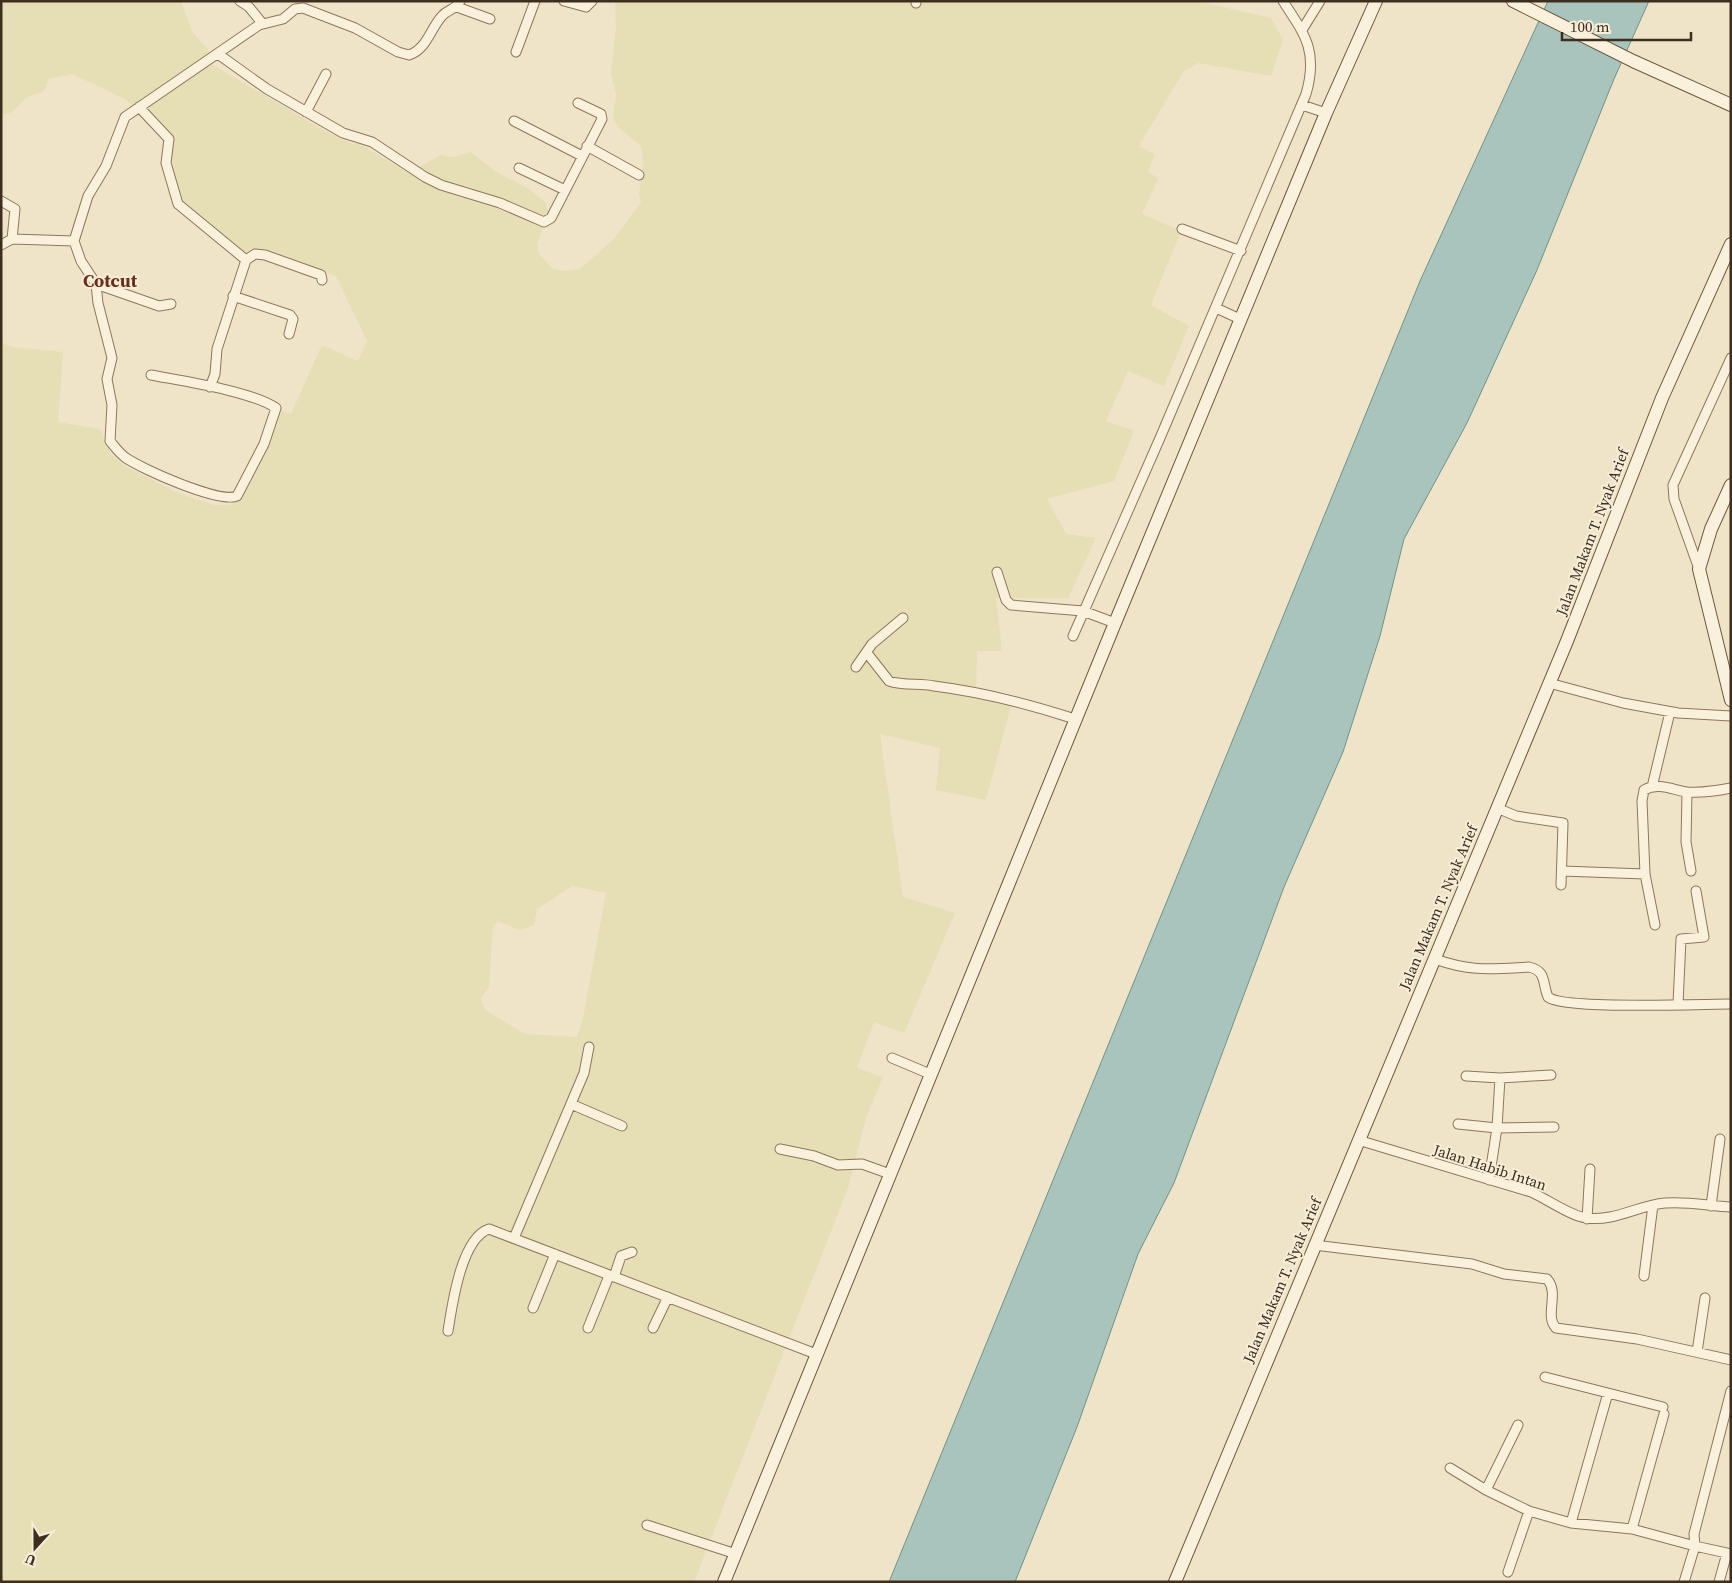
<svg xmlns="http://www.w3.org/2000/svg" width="1732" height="1583" font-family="'Source Serif 4',serif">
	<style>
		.farmland { fill: #e6deb5; fill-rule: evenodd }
		.water { fill: #a9c4bc; stroke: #6f938a }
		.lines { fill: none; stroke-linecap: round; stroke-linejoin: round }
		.street-casing { stroke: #8d765c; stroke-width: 11 }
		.secondary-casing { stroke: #6f573f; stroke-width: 14 }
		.street { stroke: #faf1dc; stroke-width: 9 }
		.secondary { stroke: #faf1dc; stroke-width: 12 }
		.labels { text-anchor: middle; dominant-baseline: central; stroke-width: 4; stroke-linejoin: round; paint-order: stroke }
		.street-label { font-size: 15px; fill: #3d2e20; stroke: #f7eed8 }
		.quarter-label { font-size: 18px; font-weight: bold; fill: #6b2e1e; stroke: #f7eed8 }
	</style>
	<rect width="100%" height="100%" fill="#f0e4c8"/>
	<path class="farmland" d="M 1,1 L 181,1 L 193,33 L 208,49 L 210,63 L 325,131 L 353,144 L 359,143 L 408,173 L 441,155 L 454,157 L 470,152 L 498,173 L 526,187 L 545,202 L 549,212 L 537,244 L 539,254 L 553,269 L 566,271 L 580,269 L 614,239 L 641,202 L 639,195 L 643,161 L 641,146 L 619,128 L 613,118 L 616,95 L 611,73 L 616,28 L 615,1 L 1197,1 L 1271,18 L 1283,40 L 1271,76 L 1198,63 L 1184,71 L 1139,146 L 1155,154 L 1148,171 L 1158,179 L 1142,214 L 1181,231 L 1151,305 L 1189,326 L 1164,386 L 1128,371 L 1106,421 L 1134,431 L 1114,481 L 1047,499 L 1066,534 L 1096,538 L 1068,598 L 996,598 L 1002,651 L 977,651 L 976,688 L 1013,698 L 986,800 L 936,790 L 940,748 L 880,734 L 903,897 L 955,913 L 904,1033 L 874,1022 L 857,1068 L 883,1077 L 866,1118 L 848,1188 L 694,1582 L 1,1582 L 1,343 L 13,347 L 63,352 L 58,422 L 100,429 L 111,454 L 125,466 L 180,494 L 214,505 L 230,505 L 236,499 L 275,408 L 291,414 L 321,347 L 324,346 L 358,361 L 367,341 L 336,276 L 304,263 L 251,249 L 242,256 L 174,206 L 162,160 L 168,142 L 145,122 L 127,100 L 72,74 L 49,79 L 44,91 L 26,98 L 12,112 L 1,115 ZM 572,886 L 606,893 L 583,1018 L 577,1037 L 525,1034 L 485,1010 L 481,998 L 489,987 L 493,927 L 498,921 L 519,930 L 534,925 L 537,909 Z"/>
	<path class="water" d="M 1548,1 L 1649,1 L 1614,79 L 1537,270 L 1467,423 L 1404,539 L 1380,636 L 1343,752 L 1284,887 L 1174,1183 L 1138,1254 L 1077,1427 L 1015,1582 L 889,1582 L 1420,281 Z"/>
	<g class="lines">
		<g class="street-casing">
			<path id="street" d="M 240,1 L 249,7 L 262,23
				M 564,1 L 586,7 L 592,1
				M 916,3 L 916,1
				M 457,7 L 490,19
				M 1302,30 L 1320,1
				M 516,52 L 535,1
				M 218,54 L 267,89 L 343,133 L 372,142 L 425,177 L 441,185 L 500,203 L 544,222 L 551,218 L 602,119 L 601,114 L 578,103
				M 1302,105 L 1326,113
				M 139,107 L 169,139 L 166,163 L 178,204 L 246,260 L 217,349 L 215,374 L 210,387
				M 306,112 L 326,74
				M 514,121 L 582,156
				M 587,146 L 639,175
				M 519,168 L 565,190
				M 1,201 L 15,209 L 12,239
				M 1182,229 L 1241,251
				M 74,241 L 81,261 L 96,284 L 98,303 L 112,358 L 107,379 L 112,405 L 110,441 C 115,447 119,453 126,458 C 142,469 220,504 237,496 L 264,444 L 276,408 C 251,391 182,381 151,375
				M 1,245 L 12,239 L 74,241 L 88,196 L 106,166 L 125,117 L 259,25 L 283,19 L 295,9 L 303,8 L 355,28 L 398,52 L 409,55 C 427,49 430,29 442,16 C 448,9 456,10 460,1
				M 246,260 L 255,254 L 265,255 L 321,275 L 322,280
				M 96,284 L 159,306 L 171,304
				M 233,296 L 290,315 L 293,319 L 289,334
				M 1216,308 L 1240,319
				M 1699,569 L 1674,499 L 1673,485 L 1731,358
				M 997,572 L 1006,600 L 1011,605 L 1083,611 L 1115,623
				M 1073,636 L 1160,438 L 1306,94 C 1318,52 1306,36 1283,1
				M 867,653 L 889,681 C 904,686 919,683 934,686 C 982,692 1029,704 1075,719
				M 856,667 L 872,644 L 903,618
				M 1549,683 L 1623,703 L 1678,713 L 1731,716
				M 1652,787 L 1670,712
				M 1687,792 L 1686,842 L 1691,871
				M 1497,808 L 1516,816 L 1563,823 L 1561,885
				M 1562,871 L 1645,874 L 1642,801 L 1644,790 C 1658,782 1673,790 1687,792 C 1702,793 1716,791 1731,788
				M 1645,874 L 1655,925
				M 1435,959 C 1471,972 1492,969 1529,967 C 1547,971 1542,983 1548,997 C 1563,1010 1702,1004 1731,1004
				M 1678,1004 L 1681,939 L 1704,937 L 1696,891
				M 892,1058 L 930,1074
				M 1466,1076 L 1500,1078 L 1551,1075
				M 571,1104 L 622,1126
				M 1458,1124 L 1497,1128 L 1554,1127
				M 1358,1140 L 1531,1192 C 1547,1199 1572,1217 1587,1218 C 1614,1222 1639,1205 1665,1203 C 1687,1201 1710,1206 1731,1207
				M 780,1149 L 814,1156 L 838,1165 L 862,1164 L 890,1174
				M 1489,1180 L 1497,1128 L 1500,1078
				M 1711,1206 L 1720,1139
				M 1587,1219 L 1590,1169
				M 514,1238 L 584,1073 L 589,1047
				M 1314,1245 L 1472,1264 L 1504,1274 L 1547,1279 C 1560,1293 1544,1316 1556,1328 L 1637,1339 L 1731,1360
				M 1644,1276 L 1653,1205
				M 614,1277 L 621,1256 L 632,1252
				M 533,1308 L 555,1254
				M 588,1328 L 609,1276
				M 653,1328 L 668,1297
				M 448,1331 C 452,1306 461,1238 489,1229 L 816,1354
				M 1697,1352 L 1705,1298
				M 1545,1377 L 1663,1407
				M 1731,1391 L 1694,1534 L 1695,1546 L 1731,1554
				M 1450,1468 L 1486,1490 L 1529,1511
				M 1486,1490 L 1518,1425
				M 1571,1523 L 1608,1393
				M 647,1525 L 736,1554
				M 1632,1529 L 1664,1414
				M 1508,1572 L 1529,1511 L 1571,1523 L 1632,1529 L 1695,1546 L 1684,1582
				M 1719,1582 L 1727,1553"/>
		</g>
		<g class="secondary-casing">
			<path id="secondary" d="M 1513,1 L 1633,61 L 1731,105
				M 1731,485 L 1711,529 L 1699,569 L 1731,700
				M 724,1582 L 1115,623 L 1326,113 L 1376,1
				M 1175,1582 L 1567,641 L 1662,398 L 1731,244"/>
		</g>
		<use href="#street" class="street"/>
		<use href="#secondary" class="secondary"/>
	</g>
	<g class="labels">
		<g class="street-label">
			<text transform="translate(1592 532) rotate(-69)">Jalan Makam T. Nyak Arief</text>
			<text transform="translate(1438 907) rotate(-67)">Jalan Makam T. Nyak Arief</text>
			<text transform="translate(1490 1167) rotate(18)">Jalan Habib Intan</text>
			<text transform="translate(1282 1280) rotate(-67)">Jalan Makam T. Nyak Arief</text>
		</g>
		<g class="quarter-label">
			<text x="110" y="280">Cotcut</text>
		</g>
	</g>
	<rect width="1732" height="1583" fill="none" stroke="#3d2e20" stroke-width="5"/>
	<g transform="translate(35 1548) rotate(201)" stroke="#f7eed8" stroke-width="4" paint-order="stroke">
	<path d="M0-4L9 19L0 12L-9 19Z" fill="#3d2e20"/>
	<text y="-8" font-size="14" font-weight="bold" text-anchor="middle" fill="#3d2e20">U</text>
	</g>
	<path d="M1562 32v8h129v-8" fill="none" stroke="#3d2e20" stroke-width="2.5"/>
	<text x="1570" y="32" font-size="15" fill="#3d2e20" stroke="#f7eed8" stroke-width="4" paint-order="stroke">100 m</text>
</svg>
